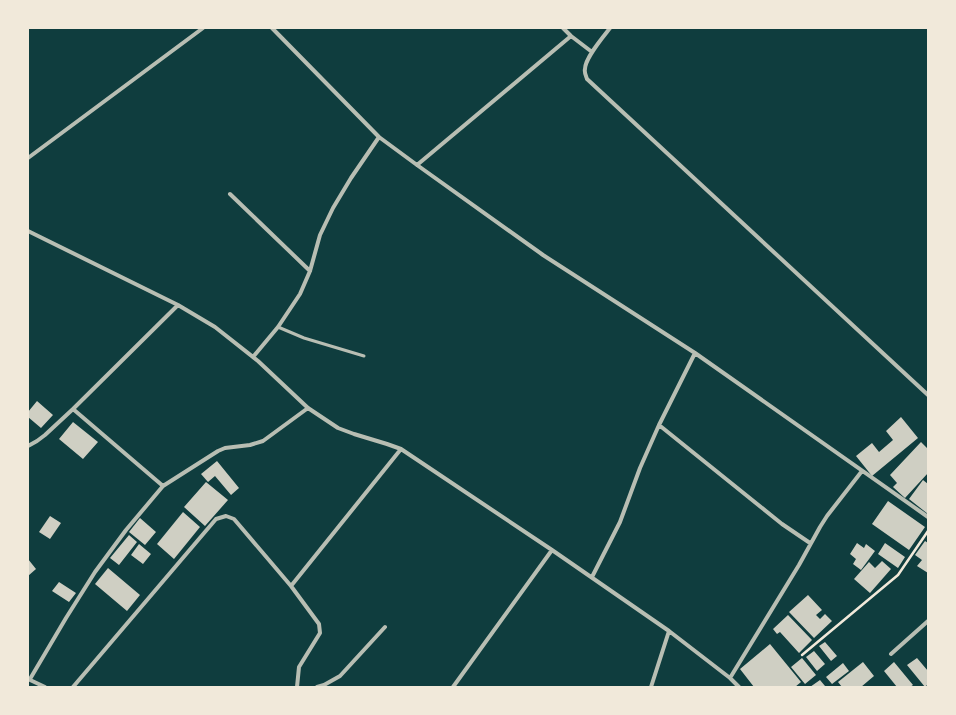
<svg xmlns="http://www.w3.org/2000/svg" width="956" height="715" font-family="'Work Sans',sans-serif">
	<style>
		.building { fill: #cfcfc3 }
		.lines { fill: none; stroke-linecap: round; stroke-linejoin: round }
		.path { stroke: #f1e9da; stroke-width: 2.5 }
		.service { stroke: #b8beb3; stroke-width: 3 }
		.minor { stroke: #b8beb3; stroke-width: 4 }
	</style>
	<rect width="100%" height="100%" fill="#0f3d3e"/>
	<path class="building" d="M 37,401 L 53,415 L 41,428 L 28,417 L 28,412 Z
		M 901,417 L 918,438 L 872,476 L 856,456 L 872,443 L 879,452 L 893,440 L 886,431 Z
		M 73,422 L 98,442 L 83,459 L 59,439 Z
		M 921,442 L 928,449 L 928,473 L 905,498 L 893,487 L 897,483 L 890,475 Z
		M 217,461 L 239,488 L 231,495 L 215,476 L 208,482 L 201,474 Z
		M 923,480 L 928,484 L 928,514 L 909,499 Z
		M 206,482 L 228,500 L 205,526 L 184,507 Z
		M 888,501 L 925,527 L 909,550 L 872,524 Z
		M 183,512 L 200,527 L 174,559 L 157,544 Z
		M 50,516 L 61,523 L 50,539 L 39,532 Z
		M 140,518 L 156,532 L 145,545 L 129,532 Z
		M 129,535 L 137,542 L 119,565 L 110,558 Z
		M 925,541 L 928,543 L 928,573 L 917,566 L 922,560 L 915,555 Z
		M 857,543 L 864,548 L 866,544 L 875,551 L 861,570 L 853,564 L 856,559 L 850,554 Z
		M 885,543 L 905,557 L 898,568 L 878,554 Z
		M 139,544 L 151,554 L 143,564 L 131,555 Z
		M 28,559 L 36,569 L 28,576 Z
		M 882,561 L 891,569 L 870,593 L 854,579 L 869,562 L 875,568 Z
		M 108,568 L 140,595 L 127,611 L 95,584 Z
		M 59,582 L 76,593 L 69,602 L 52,591 Z
		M 808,595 L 822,610 L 816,615 L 820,619 L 825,614 L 832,621 L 814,638 L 789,612 Z
		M 788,615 L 812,640 L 799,653 L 780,632 L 777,634 L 773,629 Z
		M 825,642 L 837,656 L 831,661 L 819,646 Z
		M 770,644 L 801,682 L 795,687 L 754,687 L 740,669 Z
		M 814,651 L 825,664 L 817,671 L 806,657 Z
		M 802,658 L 816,675 L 805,684 L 791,667 Z
		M 917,658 L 928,671 L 928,684 L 925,687 L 907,665 Z
		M 863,662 L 874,676 L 861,687 L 842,687 L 838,682 Z
		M 894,662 L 913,685 L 910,687 L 897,687 L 884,671 Z
		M 843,663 L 849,671 L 832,684 L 826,677 Z
		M 820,680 L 825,686 L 824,687 L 810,687 Z"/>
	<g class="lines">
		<path class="path" d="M 802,655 L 898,575 L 928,531"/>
		<path class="service" d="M 278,327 L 304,338 L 364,356"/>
		<path class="minor" d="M 272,28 L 379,137 L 417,165 L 543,255 L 695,353 L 928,517
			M 563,28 L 571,36 L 592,52
			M 610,28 C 603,37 585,58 585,69 C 584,72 586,76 587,79 L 928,395
			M 28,158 L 203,28
			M 417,165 L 571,36
			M 230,194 L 310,271
			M 28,231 L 178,305 L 215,327 L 258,361 L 308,408 L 338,428 L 354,434 L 387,444 L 401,449 L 552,550 L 669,631 L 730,678 L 739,687
			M 253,357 L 278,327 L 300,294 L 310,271 L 320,235 L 333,208 L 351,178 L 379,137
			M 73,409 L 163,486
			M 659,425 L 782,524 L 810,543
			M 28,446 L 37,441 L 45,435 L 73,409 L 178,305
			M 592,577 L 620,522 L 640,468 L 659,425 L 695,353
			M 291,586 L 401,449
			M 891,654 L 928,621
			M 730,678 L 799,565 L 820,527 L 827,516 L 862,471
			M 28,679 L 45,687
			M 30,679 L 66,618 L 95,572 L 126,530 L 163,486 L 218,451 L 225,448 L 250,445 L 263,441 L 308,408
			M 73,687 L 216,519 L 226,516 L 234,519 L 291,586 L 319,624 L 320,633 L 299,667 L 297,687
			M 317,687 L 324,685 L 340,676 L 385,627
			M 453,687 L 552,550
			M 651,687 L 669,631"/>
	</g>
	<rect width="956" height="715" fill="none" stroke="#f1e9da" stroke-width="58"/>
</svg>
